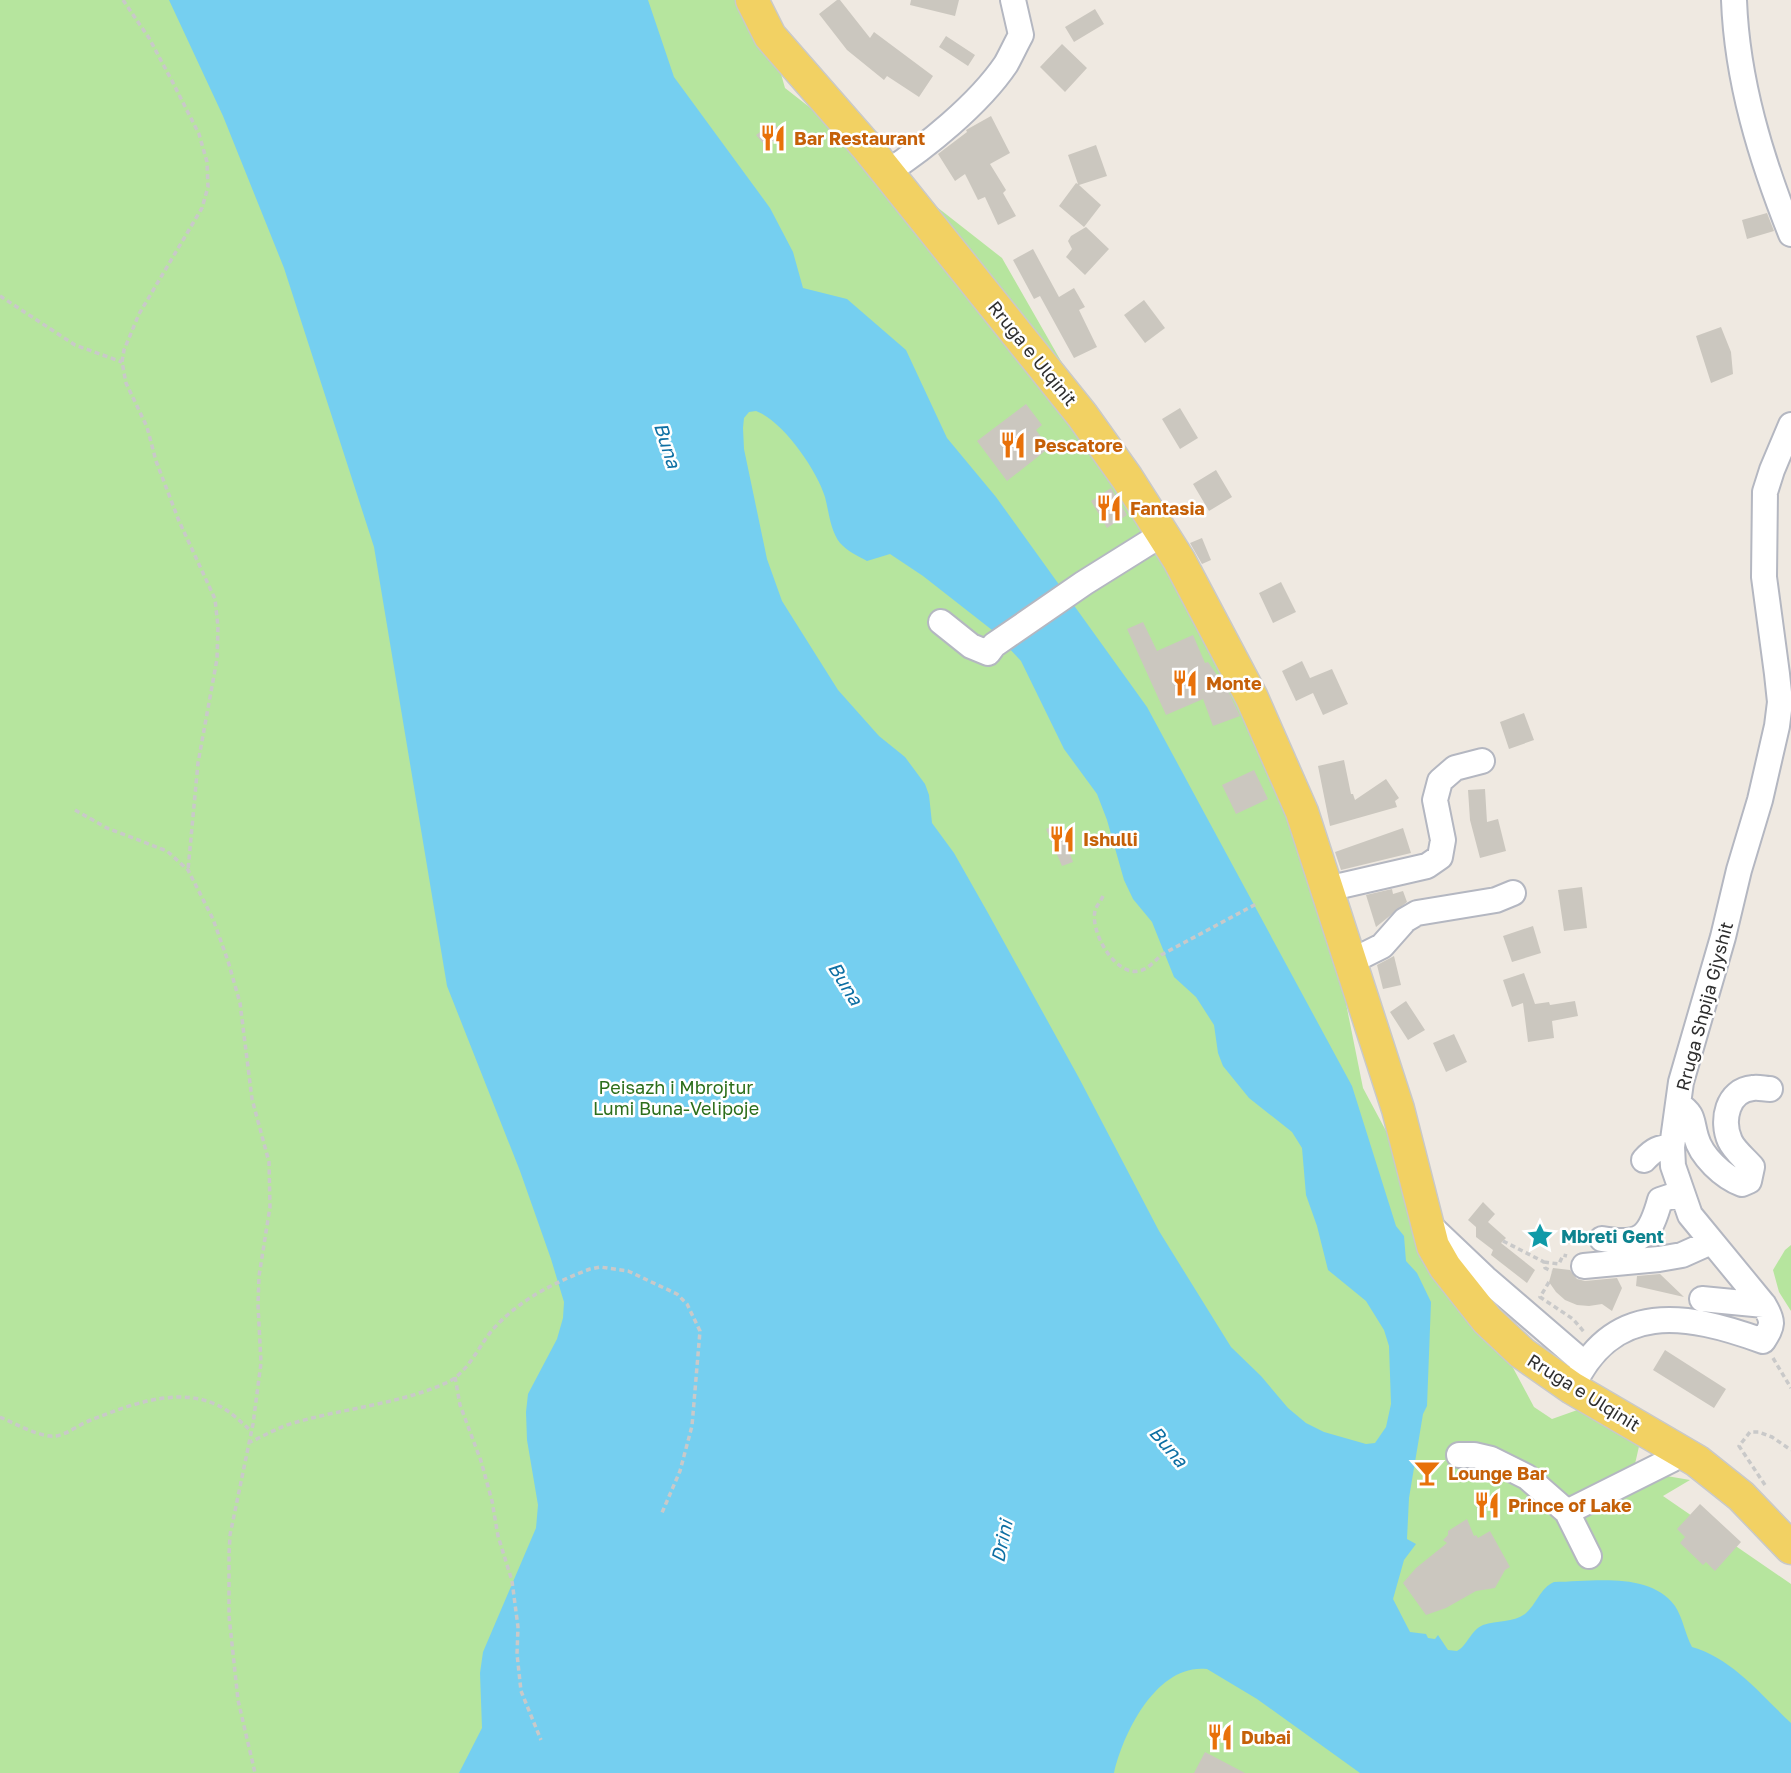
<svg xmlns="http://www.w3.org/2000/svg" width="1791" height="1773" font-family="'Golos Text',sans-serif">
	<style>
		.green { fill: #b6e59e }
		.water { fill: #75cff0; fill-rule: evenodd }
		.building { fill: #cbc7bf }
		.lines { fill: none; stroke-linecap: round; stroke-linejoin: round }
		.minor-casing { stroke: #b4b7c1; stroke-width: 28 }
		.major-casing { stroke: #c9c9c9; stroke-width: 35 }
		.path { stroke: #c9c9c9; stroke-width: 3.5; stroke-dasharray: 5 3.5; stroke-linecap: butt }
		.minor { stroke: #fff; stroke-width: 24 }
		.major { stroke: #f2d163; stroke-width: 32 }
		.labels { text-anchor: middle; dominant-baseline: central; stroke-width: 5; stroke-linejoin: round; paint-order: stroke }
		.food-label { font-size: 18px; font-weight: bold; fill: #c56008; stroke: #fff; text-anchor: start }
		.street-label { font-size: 18px; fill: #2e2e2e; stroke: #fff }
		.park-label { font-size: 18px; fill: #2c6e1b; stroke: #fff }
		.culture-label { font-size: 18px; font-weight: bold; fill: #0d838f; stroke: #fff; text-anchor: start }
		.water-label { font-size: 19px; font-style: italic; fill: #0d6fa3; stroke: #fff }
	</style>
	<rect width="100%" height="100%" fill="#efe9e1"/>
	<path class="green" d="M 0,0 L 760,0 L 785,88 L 1002,258 L 1212,625 L 1321,879 L 1363,1088 L 1534,1407 L 1552,1419 L 1583,1408 L 1640,1442 L 1635,1464 L 1626,1469 L 1690,1480 L 1663,1496 L 1791,1584 L 1791,1773 L 0,1773 Z
		M 1791,1245 L 1791,1311 L 1779,1292 L 1773,1270 L 1785,1250 Z"/>
	<path class="water" d="M 169,0 L 648,0 L 674,77 L 770,208 L 793,252 L 803,288 L 847,299 L 906,350 L 947,438 L 996,497 L 1147,707 L 1352,1086 L 1396,1226 L 1404,1236 L 1406,1261 L 1417,1273 L 1431,1302 L 1427,1406 L 1423,1414 L 1409,1498 L 1407,1539 L 1416,1544 L 1404,1560 L 1393,1599 L 1410,1632 L 1426,1634 L 1428,1638 L 1435,1639 L 1438,1635 L 1448,1650 L 1457,1651 C 1468,1645 1470,1631 1483,1625 C 1497,1620 1513,1623 1525,1614 C 1537,1604 1540,1588 1554,1582 C 1592,1582 1649,1571 1675,1606 C 1683,1618 1685,1634 1692,1647 C 1732,1658 1762,1696 1791,1723 L 1791,1773 L 1360,1773 L 1257,1699 L 1207,1669 C 1157,1663 1123,1733 1114,1773 L 459,1773 L 482,1728 L 480,1673 L 483,1652 L 536,1528 L 538,1505 L 527,1440 L 526,1412 L 528,1394 L 557,1339 L 563,1318 L 564,1302 L 551,1259 L 520,1171 L 447,986 L 374,547 L 284,268 L 223,116 ZM 756,411 C 782,420 817,470 825,497 C 829,512 830,530 840,543 C 847,551 858,556 867,561 L 890,554 L 923,576 L 992,630 L 1021,661 L 1064,749 L 1097,794 L 1107,820 L 1124,880 L 1133,899 L 1152,922 L 1174,977 L 1196,997 L 1214,1025 L 1218,1053 L 1223,1066 L 1249,1098 L 1292,1132 L 1302,1148 L 1306,1195 L 1317,1226 L 1328,1270 L 1366,1301 L 1384,1330 L 1389,1346 L 1391,1404 L 1386,1427 L 1375,1443 L 1366,1444 L 1324,1432 L 1306,1423 L 1288,1408 L 1261,1376 L 1231,1347 L 1159,1231 L 1079,1078 L 988,913 L 954,853 L 932,823 L 929,795 L 925,784 L 905,757 L 879,736 L 838,690 L 782,601 L 767,559 L 744,449 L 743,428 L 744,418 L 749,412 Z"/>
	<path class="building" d="M 837,0 L 840,0 L 870,38 L 874,32 L 933,76 L 919,97 L 887,76 L 884,80 L 847,50 L 819,14 Z
		M 911,0 L 959,0 L 955,16 L 910,5 Z
		M 1095,9 L 1104,24 L 1074,42 L 1065,27 Z
		M 946,36 L 975,55 L 968,66 L 939,47 Z
		M 1062,44 L 1087,68 L 1065,92 L 1040,67 Z
		M 991,116 L 1010,153 L 990,164 L 1006,190 L 1003,193 L 1016,216 L 998,225 L 985,197 L 978,200 L 965,174 L 955,181 L 938,154 L 967,132 L 966,130 Z
		M 773,122 L 783,134 L 766,147 L 756,135 Z
		M 1096,145 L 1107,176 L 1079,185 L 1101,205 L 1084,227 L 1059,206 L 1076,183 L 1078,184 L 1068,155 Z
		M 1767,213 L 1774,231 L 1747,239 L 1742,220 Z
		M 1086,227 L 1109,249 L 1085,275 L 1066,257 L 1072,249 L 1068,241 L 1071,236 Z
		M 1033,249 L 1059,297 L 1074,288 L 1085,307 L 1079,310 L 1097,347 L 1074,358 L 1040,296 L 1034,299 L 1013,260 Z
		M 1144,300 L 1165,328 L 1145,343 L 1124,315 Z
		M 1721,327 L 1731,352 L 1733,374 L 1711,383 L 1696,336 Z
		M 1026,404 L 1042,425 L 1036,430 L 1049,448 L 1007,481 L 977,441 Z
		M 1180,408 L 1198,438 L 1180,449 L 1162,419 Z
		M 1216,470 L 1232,497 L 1209,511 L 1193,484 Z
		M 1111,488 L 1127,515 L 1107,528 L 1091,501 Z
		M 1202,538 L 1211,560 L 1202,564 L 1190,543 Z
		M 1281,582 L 1296,612 L 1273,623 L 1259,593 Z
		M 1143,622 L 1157,651 L 1193,635 L 1205,663 L 1208,662 L 1228,691 L 1240,716 L 1213,726 L 1203,699 L 1166,715 L 1127,629 Z
		M 1302,661 L 1310,678 L 1332,669 L 1348,704 L 1323,715 L 1313,693 L 1296,701 L 1282,671 Z
		M 1524,713 L 1534,740 L 1509,749 L 1500,722 Z
		M 1344,760 L 1351,794 L 1353,794 L 1355,800 L 1386,779 L 1399,798 L 1395,801 L 1397,807 L 1330,826 L 1318,766 Z
		M 1254,770 L 1268,799 L 1236,814 L 1222,785 Z
		M 1485,789 L 1487,822 L 1498,819 L 1506,851 L 1480,858 L 1470,820 L 1468,790 Z
		M 1059,824 L 1073,862 L 1062,866 L 1046,829 Z
		M 1403,828 L 1411,853 L 1341,870 L 1335,852 Z
		M 1582,887 L 1587,928 L 1564,931 L 1558,890 Z
		M 1392,889 L 1393,894 L 1403,891 L 1407,902 L 1376,927 L 1366,895 Z
		M 1533,926 L 1541,953 L 1512,962 L 1503,936 Z
		M 1394,956 L 1401,985 L 1383,989 L 1377,965 Z
		M 1524,973 L 1535,1004 L 1549,1002 L 1550,1005 L 1575,1001 L 1578,1016 L 1552,1021 L 1554,1038 L 1528,1042 L 1523,1003 L 1512,1007 L 1503,980 Z
		M 1406,1001 L 1425,1030 L 1408,1040 L 1390,1012 Z
		M 1454,1034 L 1467,1062 L 1446,1072 L 1433,1043 Z
		M 1483,1202 L 1495,1214 L 1488,1222 L 1506,1238 L 1501,1243 L 1535,1270 L 1527,1283 L 1491,1255 L 1493,1250 L 1476,1237 L 1476,1227 L 1468,1220 Z
		M 1553,1268 L 1570,1270 L 1577,1279 L 1585,1281 L 1617,1278 L 1622,1288 L 1612,1311 L 1602,1304 L 1589,1306 L 1577,1305 L 1565,1300 L 1556,1292 L 1549,1282 Z
		M 1660,1274 L 1684,1297 L 1636,1286 L 1637,1276 Z
		M 1665,1350 L 1726,1389 L 1714,1408 L 1653,1370 Z
		M 1700,1504 L 1741,1542 L 1715,1571 L 1706,1562 L 1703,1565 L 1680,1543 L 1685,1537 L 1677,1529 Z
		M 1467,1519 L 1474,1536 L 1476,1535 L 1478,1538 L 1490,1531 L 1510,1567 L 1505,1570 L 1495,1588 L 1476,1591 L 1446,1608 L 1426,1615 L 1403,1583 L 1416,1568 L 1447,1543 L 1443,1540 L 1448,1535 L 1448,1531 Z
		M 1205,1752 L 1245,1773 L 1194,1773 Z"/>
	<g class="lines">
		<g class="minor-casing">
			<path id="minor" d="M 1734,0 C 1737,81 1761,159 1791,234
				M 886,173 C 926,147 979,104 1006,64 C 1011,55 1016,44 1021,35 L 1013,0
				M 941,622 L 971,646 L 988,653 L 994,645 L 1084,583 L 1164,533
				M 1330,894 L 1340,886 L 1427,866 L 1440,857 L 1443,840 L 1435,800 L 1440,781 L 1455,768 L 1482,761
				M 1350,958 L 1362,956 L 1382,946 L 1405,920 L 1417,913 L 1496,900 L 1513,893
				M 1678,1104 C 1695,1115 1691,1121 1696,1137 C 1701,1156 1723,1177 1742,1184 L 1749,1181 L 1752,1167 C 1745,1159 1734,1150 1730,1141 C 1721,1121 1727,1090 1753,1088 C 1758,1087 1765,1089 1770,1089
				M 1644,1160 C 1653,1150 1659,1147 1672,1147
				M 1426,1222 L 1485,1278 L 1585,1364
				M 1602,1239 C 1642,1246 1650,1236 1660,1200 L 1672,1196 L 1683,1198
				M 1584,1266 L 1659,1259 L 1682,1255 L 1711,1242
				M 1702,1299 L 1764,1305
				M 1572,1388 C 1612,1300 1686,1313 1763,1341 C 1773,1325 1774,1322 1764,1305 L 1690,1215 L 1673,1166 L 1672,1147 L 1681,1082 L 1723,937 L 1739,870 L 1760,800 L 1777,726 L 1780,702 L 1777,674 L 1764,577 L 1765,492 L 1772,470 L 1791,425
				M 1459,1455 L 1474,1455 L 1491,1459 L 1527,1477 L 1567,1512 L 1589,1556
				M 1567,1512 L 1671,1460 L 1681,1451"/>
		</g>
		<g class="major-casing">
			<path id="major" d="M 752,0 L 770,36 L 867,147 L 1082,415 L 1127,478 L 1179,560 L 1252,698 L 1302,812 L 1398,1109 L 1433,1246 L 1445,1267 L 1487,1320 L 1522,1353 L 1572,1388 L 1697,1461 L 1741,1496 L 1791,1548"/>
		</g>
		<path class="path" d="M 123,0 L 149,38 L 172,81 L 199,134 L 207,162 L 208,187 L 202,208 L 139,314 L 124,350 L 122,362 L 126,383 L 147,427 L 156,461 L 179,521 L 215,599 L 218,627 L 217,659 L 198,763 L 188,870
			M 0,296 L 75,345 L 122,362
			M 75,810 L 107,828 L 167,851 L 188,870 L 213,919 L 228,961 L 240,1003 L 252,1099 L 269,1162 L 270,1207 L 259,1276 L 258,1305 L 261,1363 L 253,1424 L 230,1535 L 229,1554 L 229,1616 L 238,1700 L 255,1773
			M 1103,896 C 1101,901 1096,906 1095,911 C 1090,932 1115,976 1139,971 C 1148,969 1155,961 1161,955 L 1258,903
			M 1503,1241 L 1544,1262 L 1545,1268 L 1552,1271
			M 1544,1262 L 1559,1264 L 1563,1255 L 1567,1256
			M 1549,1282 L 1540,1297 L 1573,1319 L 1585,1333
			M 1773,1358 L 1791,1388
			M 455,1377 L 460,1405 L 481,1461 L 492,1501 L 498,1536 L 512,1581 L 518,1627 L 517,1654 L 521,1691 L 541,1740
			M 0,1417 C 14,1423 41,1438 56,1436 C 68,1434 80,1424 91,1420 C 129,1405 178,1386 217,1405 C 229,1410 241,1422 251,1431
			M 248,1443 C 264,1436 280,1426 297,1422 C 346,1408 399,1404 446,1383 C 469,1373 479,1344 495,1327 C 521,1299 555,1282 590,1269 L 600,1267 L 628,1271 L 677,1294 L 687,1304 L 700,1331 L 692,1426 L 680,1471 L 661,1515
			M 1765,1485 L 1739,1446 L 1750,1432 L 1759,1432 L 1772,1437 L 1791,1450"/>
		<use href="#minor" class="minor"/>
		<use href="#major" class="major"/>
	</g>
	<defs>
		<g id="restaurant-bare" transform="scale(2.1)"><path d="M-5-6h1v4h1v-4h1v4h1v-4h1v5L-1.5 .5V6h-2V.5L-5-1ZM5-6V6H3V1.5H1.5Q1.5-4 5-6Z" fill="#e8710a" stroke="#fff" stroke-width="2.5" paint-order="stroke"/></g>
		<g id="sight-bare" transform="scale(2.1)"><path d="M0-6L1.8-2.2L6-1.7L2.9 1.2L3.7 5.4L0 3.3L-3.7 5.4L-2.9 1.2L-6-1.7L-1.8-2.2Z" fill="#0f9aa8" stroke="#fff" stroke-width="2.5" paint-order="stroke"/></g>
		<g id="bar-bare" transform="scale(2.1)"><path d="M-6-5H6L.8 .8V4.5H3.5V6h-7V4.5H-.8V.8Z" fill="#e8710a" stroke="#fff" stroke-width="2.5" paint-order="stroke"/></g>
	</defs>
	<g fill-rule="evenodd">
		<use href="#restaurant-bare" x="773" y="138"/>
		<use href="#restaurant-bare" x="1013" y="445"/>
		<use href="#restaurant-bare" x="1109" y="508"/>
		<use href="#restaurant-bare" x="1185" y="683"/>
		<use href="#restaurant-bare" x="1062" y="839"/>
		<use href="#sight-bare" x="1540" y="1236"/>
		<use href="#bar-bare" x="1427" y="1473"/>
		<use href="#restaurant-bare" x="1487" y="1505"/>
		<use href="#restaurant-bare" x="1220" y="1737"/>
	</g>
	<g class="labels">
		<g class="food-label">
			<text x="794" y="138">Bar Restaurant</text>
			<text x="1034" y="445">Pescatore</text>
			<text x="1130" y="508">Fantasia</text>
			<text x="1206" y="683">Monte</text>
			<text x="1083" y="839">Ishulli</text>
			<text x="1448" y="1473">Lounge Bar</text>
			<text x="1508" y="1505">Prince of Lake</text>
			<text x="1241" y="1737">Dubai</text>
		</g>
		<g class="street-label">
			<text transform="translate(1033 353) rotate(51)">Rruga e Ulqinit</text>
			<text transform="translate(1704 1006) rotate(-75)">Rruga Shpija Gjyshit</text>
			<text transform="translate(1584 1392) rotate(32)">Rruga e Ulqinit</text>
		</g>
		<g class="park-label">
			<text x="676" y="1087">Peisazh i Mbrojtur<tspan x="676" dy="21">Lumi Buna-Velipoje</tspan></text>
		</g>
		<g class="culture-label">
			<text x="1561" y="1236">Mbreti Gent</text>
		</g>
		<g class="water-label">
			<text transform="translate(668 445) rotate(72)">Buna</text>
			<text transform="translate(846 983) rotate(58)">Buna</text>
			<text transform="translate(1169 1446) rotate(49)">Buna</text>
			<text transform="translate(1001 1541) rotate(-78)">Drini</text>
		</g>
	</g>
</svg>
